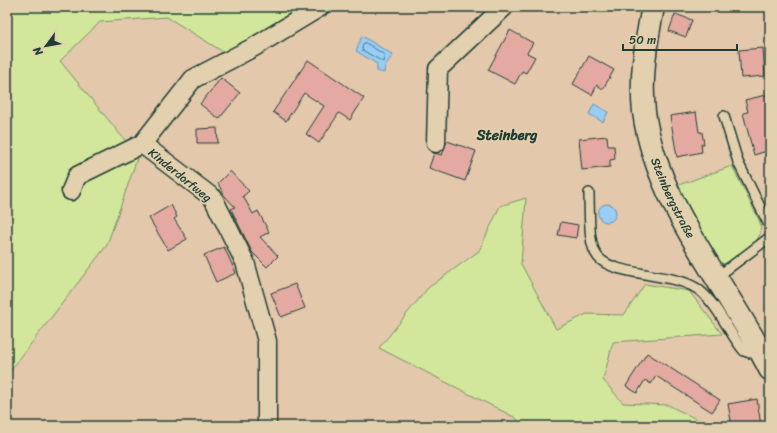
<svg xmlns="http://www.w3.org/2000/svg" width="777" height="433" font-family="Sriracha,sans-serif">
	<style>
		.green { fill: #d2e79b; stroke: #789268 }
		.water { fill: #97cdf6; stroke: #6793a8 }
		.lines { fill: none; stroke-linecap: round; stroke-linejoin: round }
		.shore { stroke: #4f7782; stroke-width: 1 }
		.building { fill: #e4aaa2; stroke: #1f3d34 }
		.lane-casing { stroke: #1f3d34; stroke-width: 12 }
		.street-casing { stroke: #1f3d34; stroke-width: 21 }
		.secondary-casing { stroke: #1f3d34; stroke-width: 25 }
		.lane { stroke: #e3d0ae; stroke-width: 9 }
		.street { stroke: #e3d0ae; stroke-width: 18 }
		.secondary { stroke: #e3d0ae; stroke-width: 22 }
		.labels { text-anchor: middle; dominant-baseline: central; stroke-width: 3.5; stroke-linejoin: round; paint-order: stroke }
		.street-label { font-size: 12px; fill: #1f3d34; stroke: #e3d0ae }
		.quarter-label { font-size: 14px; font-weight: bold; fill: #1f3d34; stroke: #e3d0ae }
	</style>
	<rect width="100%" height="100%" fill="#e3c8ac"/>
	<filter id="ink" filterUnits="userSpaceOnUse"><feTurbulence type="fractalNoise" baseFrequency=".025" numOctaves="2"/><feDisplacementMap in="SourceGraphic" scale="8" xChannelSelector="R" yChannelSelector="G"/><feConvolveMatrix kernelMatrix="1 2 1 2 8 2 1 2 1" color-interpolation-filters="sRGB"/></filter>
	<g filter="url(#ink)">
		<path class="green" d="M 7,7 L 300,7 L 225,53 L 167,17 L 100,22 L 60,61 L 138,156 L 107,245 L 7,375 Z
			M 732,166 L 760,222 C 761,228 761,233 758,238 C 754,246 729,265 720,264 L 673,187 Z
			M 526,198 L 521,264 L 556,329 L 587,314 L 624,315 L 645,284 L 689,291 L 722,334 L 613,342 L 603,380 L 623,403 L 668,405 L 710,426 L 523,426 L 516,418 L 379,348 L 428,288 L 479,251 L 500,206 Z"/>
		<path class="water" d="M 362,36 L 393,55 L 385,66 L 384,73 L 377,71 L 377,64 L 356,51 Z
			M 594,104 L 608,112 L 603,122 L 589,114 Z
			M598 213a9 9 0 1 1 18 0a9 9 0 1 1-18 0Z"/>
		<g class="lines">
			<path class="shore" d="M 366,43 L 385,55 L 383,62 L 362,50 L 363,44 Z"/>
		</g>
		<path class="building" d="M 675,14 L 692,20 L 686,37 L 669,31 Z
			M 510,30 L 533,43 L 527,53 L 535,57 L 526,73 L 522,71 L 515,84 L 488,70 Z
			M 763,48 L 765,76 L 741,78 L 739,50 Z
			M 589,56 L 614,70 L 603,89 L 597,85 L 592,95 L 573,84 Z
			M 308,60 L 364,98 L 350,120 L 339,113 L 319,143 L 306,134 L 324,106 L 304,93 L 286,121 L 273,112 Z
			M 221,78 L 240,93 L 219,119 L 200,104 Z
			M 770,94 L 770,150 L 754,155 L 743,113 L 748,112 L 745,100 Z
			M 696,112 L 699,132 L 702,132 L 704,144 L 701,144 L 702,152 L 677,157 L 670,116 Z
			M 217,128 L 218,143 L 197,143 L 197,129 Z
			M 607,136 L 608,146 L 614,146 L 615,159 L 610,160 L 610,167 L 582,170 L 579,139 Z
			M 447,141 L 476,151 L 465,181 L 429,168 L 434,153 L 442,155 Z
			M 230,171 L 249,191 L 243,196 L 253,214 L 258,211 L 269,232 L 260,237 L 278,256 L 267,267 L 252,252 L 231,209 L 235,207 L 224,195 L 218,183 Z
			M 171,205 L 177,217 L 174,219 L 187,239 L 168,250 L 149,218 Z
			M 561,222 L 578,225 L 576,238 L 558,235 Z
			M 224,247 L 236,273 L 216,282 L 204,255 Z
			M 295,284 L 305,308 L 281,317 L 271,293 Z
			M 647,353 L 720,400 L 712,412 L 656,376 L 651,384 L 645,380 L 637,393 L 626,386 Z
			M 757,399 L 761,426 L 732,426 L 728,404 Z"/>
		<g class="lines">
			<g class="lane-casing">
				<path id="lane" d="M 724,116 L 738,162 L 770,227
					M 589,193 C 590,266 589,264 661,277 C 674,279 688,282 699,290 C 719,306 728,332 744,351 L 750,353 L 758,349
					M 717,277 L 770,237"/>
			</g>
			<g class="street-casing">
				<path id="street" d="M 436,143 L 438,69 L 504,7
					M 71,191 L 77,176 L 142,144
					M 267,426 L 267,341 L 245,262 L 213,198 L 142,144 L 193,79 L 254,47 L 320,7"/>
			</g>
			<g class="secondary-casing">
				<g id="secondary">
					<path id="s1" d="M 653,7 C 646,42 640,76 644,112 C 656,204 729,288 770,369"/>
				</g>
			</g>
			<use href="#lane" class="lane"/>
			<use href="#street" class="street"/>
			<use href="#secondary" class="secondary"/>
		</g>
	</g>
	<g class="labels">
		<g class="street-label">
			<text transform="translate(180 175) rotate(39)">Kinderdorfweg</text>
			<text stroke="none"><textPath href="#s1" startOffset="197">Steinbergstraße</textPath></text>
		</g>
		<g class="quarter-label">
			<text x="507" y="135">Steinberg</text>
		</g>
	</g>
	<rect width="777" height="433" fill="none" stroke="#e3d0ae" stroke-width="24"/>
	<rect x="12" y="12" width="753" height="409" fill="none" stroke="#1f3d34" stroke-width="1.5" filter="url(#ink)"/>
	<g transform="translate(46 46) rotate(238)" stroke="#e3d0ae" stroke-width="3" paint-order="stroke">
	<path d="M0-3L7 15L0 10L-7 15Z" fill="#1f3d34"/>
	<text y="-6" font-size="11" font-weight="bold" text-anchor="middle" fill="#1f3d34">N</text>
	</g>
	<path d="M623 44v6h114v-6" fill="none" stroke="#1f3d34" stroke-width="2"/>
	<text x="629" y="44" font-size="12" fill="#1f3d34" stroke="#e3d0ae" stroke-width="3" paint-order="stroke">50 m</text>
</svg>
